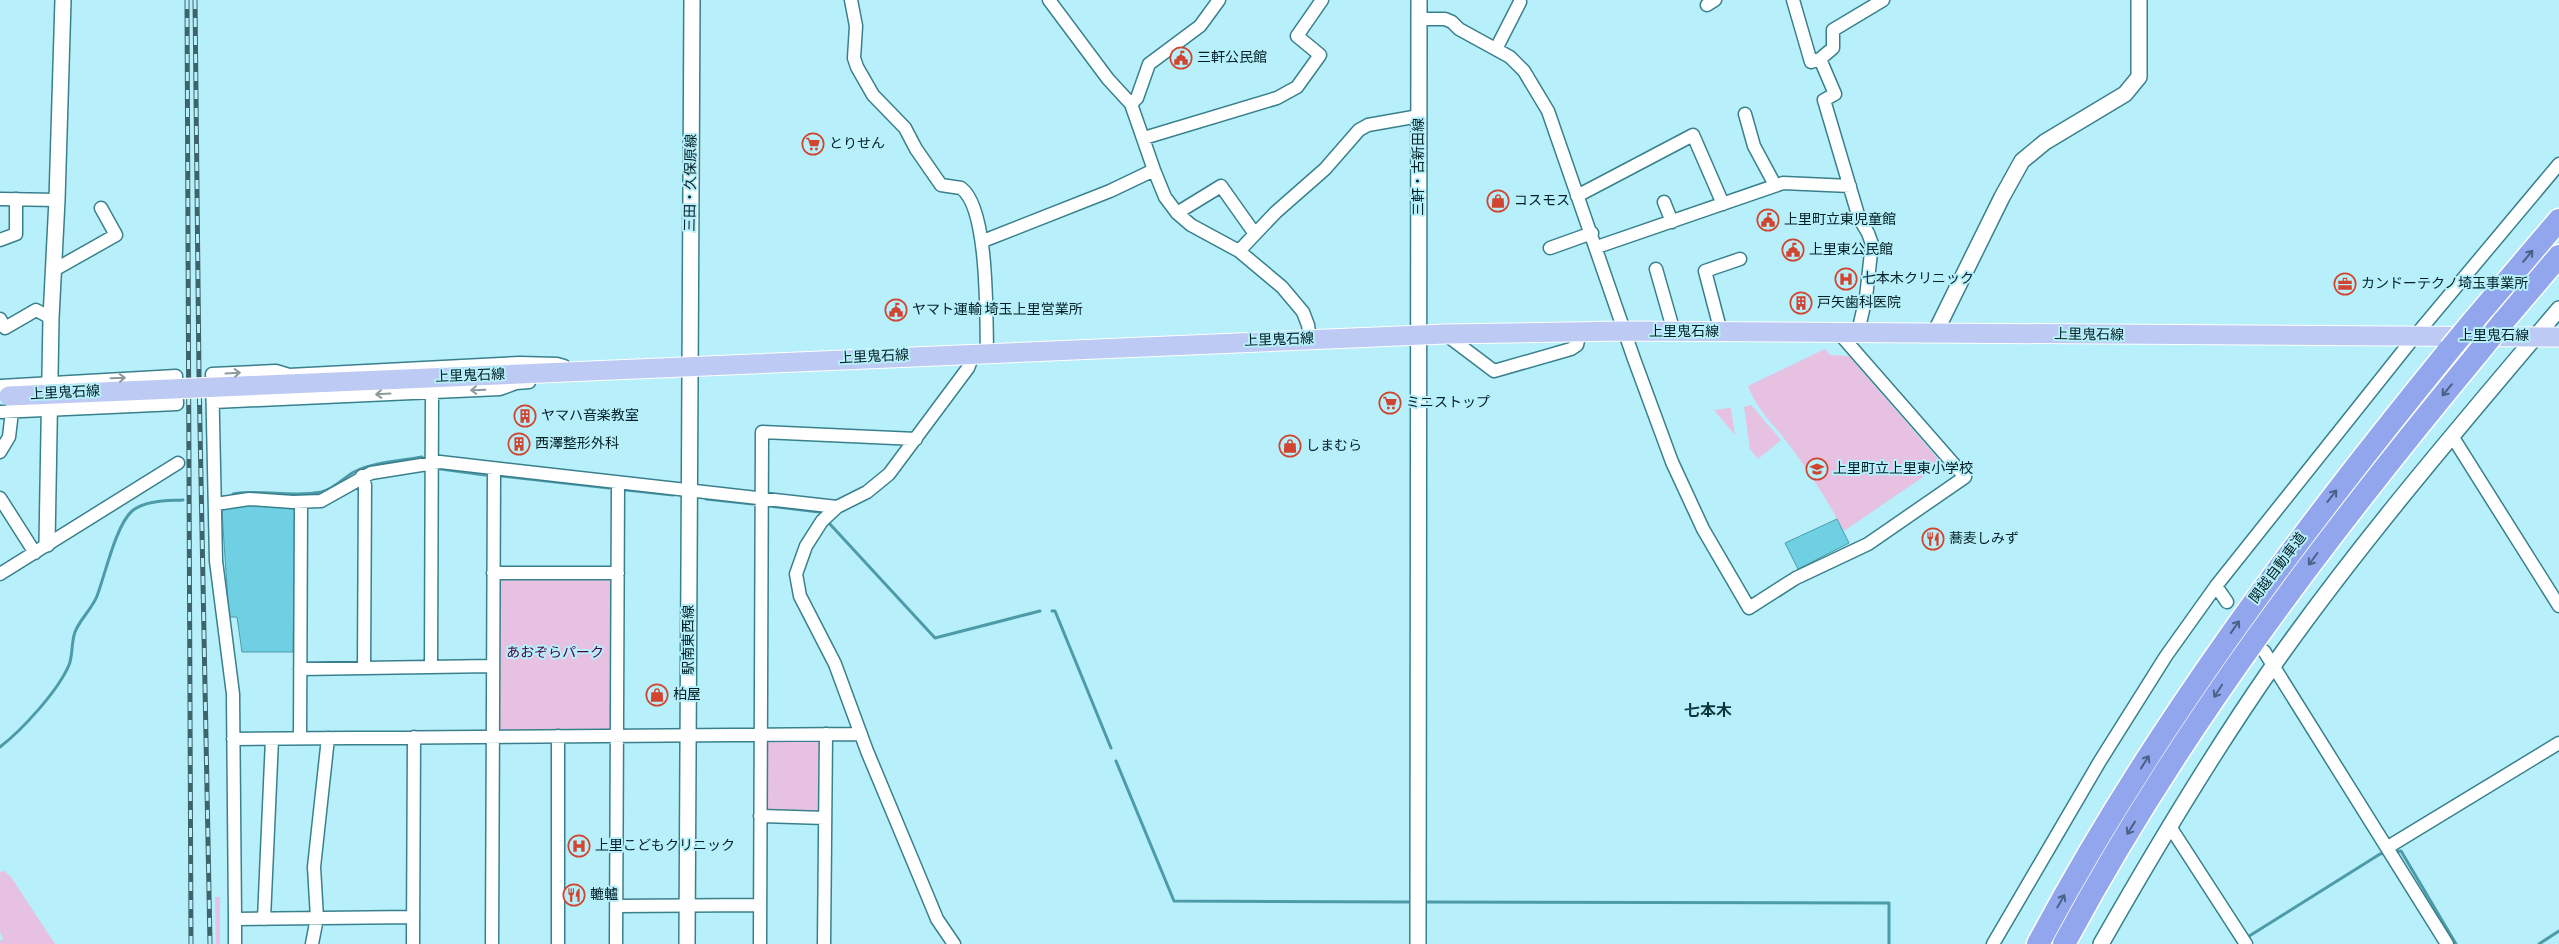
<svg xmlns="http://www.w3.org/2000/svg" width="2559" height="944" font-family="'Source Sans 3','Noto Sans JP',sans-serif">
	<style>
		.green { fill: #e7c1e1 }
		.water { fill: #6ed0e2; stroke: #4d9ba9 }
		.lines { fill: none; stroke-linecap: round; stroke-linejoin: round }
		.stream { stroke: #4d9ba9; stroke-width: 3 }
		.minor-casing { stroke: #39808d; stroke-width: 15 }
		.tertiary-casing { stroke: #39808d; stroke-width: 18 }
		.primary-casing { stroke: #fff; stroke-width: 21 }
		.motorway-casing { stroke: #fff; stroke-width: 25 }
		.minor { stroke: #fff; stroke-width: 12 }
		.tertiary { stroke: #fff; stroke-width: 15 }
		.primary { stroke: #bdcaf4; stroke-width: 19 }
		.motorway { stroke: #91a6ed; stroke-width: 22 }
		.rail-casing { stroke: #3e646b; stroke-width: 5 }
		.rail { stroke: #b7effa; stroke-width: 3; stroke-dasharray: 9; stroke-linecap: butt }
		.primary-bridge-casing { stroke: #fff; stroke-width: 21; stroke-linecap: butt }
		.motorway-bridge-casing { stroke: #fff; stroke-width: 25; stroke-linecap: butt }
		.primary-bridge { stroke: #bdcaf4; stroke-width: 19 }
		.motorway-bridge { stroke: #91a6ed; stroke-width: 22 }
		.oneway { stroke: #496288 }
		.oneway2 { stroke: #8d9a9c }
		.labels { text-anchor: middle; dominant-baseline: central; stroke-width: 4; stroke-linejoin: round; paint-order: stroke }
		.poi-label { font-size: 14px; fill: #011f24; stroke: #b7effa; text-anchor: start }
		.street-label { font-size: 14px; fill: #011f24; stroke: #b7effa }
		.park-label { font-size: 14px; fill: #4a0345; stroke: #b7effa }
		.quarter-label { font-size: 16px; font-weight: bold; fill: #0e343b; stroke: #b7effa }
	</style>
	<rect width="100%" height="100%" fill="#b7effa"/>
	<path class="green" d="M 1825,349 L 1830,355 L 1849,356 L 1939,460 L 1939,466 L 1844,531 C 1828,501 1810,473 1790,446 C 1774,424 1758,412 1748,386 Z
		M 1751,405 L 1781,440 L 1758,459 L 1750,449 L 1744,407 Z
		M 1730,408 L 1731,409 L 1735,435 L 1714,410 Z
		M 501,577 L 610,578 L 613,581 L 612,725 L 609,729 L 500,730 L 497,727 L 498,581 Z
		M 818,738 L 821,742 L 821,810 L 817,814 L 764,810 L 764,742 L 768,739 Z
		M 4,871 L 11,877 L 55,944 L 0,944 L 0,941 L 3,939 L 0,932 L 0,872 Z
		M 215,897 L 220,897 L 220,944 L 216,944 Z"/>
	<path class="water" d="M 250,504 L 292,508 L 295,511 L 293,652 L 242,652 L 237,617 L 229,617 L 222,512 L 224,509 Z
		M 1837,519 L 1849,543 L 1798,569 L 1785,543 Z"/>
	<g class="lines">
		<path class="stream" d="M 441,469 L 485,475
			M 502,476 L 609,488
			M 626,490 L 673,495
			M 233,494 C 263,489 292,498 321,492 C 334,489 343,478 354,472 C 374,462 400,461 422,457
			M 706,499 L 753,504
			M 769,506 L 819,512
			M 829,523 L 935,638 L 1040,611
			M 1052,611 L 1055,611 L 1111,748
			M 0,747 C 22,730 58,691 69,665 C 73,655 71,643 75,632 C 80,619 92,609 97,596 C 105,575 116,525 132,511 C 145,500 167,501 183,500
			M 1116,761 L 1174,901 L 1414,902
			M 2395,852 L 2401,851 L 2456,944
			M 1423,902 L 1889,903 L 1889,944
			M 2246,938 L 2380,854 L 2386,853
			M 2539,944 L 2559,931"/>
		<g class="minor-casing">
			<path id="minor" d="M 851,0 L 856,26 L 854,58 L 857,67 L 873,95 L 905,128 L 916,149 L 941,185 L 961,188 C 989,208 986,318 987,352
				M 1049,0 L 1108,79 L 1131,104 L 1154,170 L 1165,197 L 1177,213 L 1191,225 L 1239,251 L 1282,287 L 1303,312 L 1308,325 L 1310,339
				M 1793,0 L 1811,62 L 1820,59
				M 1707,5 L 1715,0
				M 1419,19 L 1445,19 L 1452,22 L 1459,29 L 1510,57 L 1524,71 L 1548,111 L 1634,359 L 1672,462 L 1703,529 L 1749,608 L 1796,578 L 1868,544 L 1965,477 L 1839,333
				M 1496,49 L 1520,2
				M 1131,104 L 1137,98 L 1149,64 L 1200,26 L 1219,0
				M 1745,114 L 1754,146 L 1775,185
				M 1144,138 L 1277,98 L 1297,87 L 1320,55 L 1297,36 L 1322,0
				M 1577,196 L 1693,135 L 1723,204
				M 0,199 L 57,200
				M 1664,202 L 1672,222
				M 1177,213 L 1221,186 L 1255,234
				M 0,240 L 16,234 L 16,199
				M 983,241 L 1110,191 L 1154,170
				M 1597,247 L 1783,183 L 1850,186
				M 1550,248 L 1592,233
				M 1239,251 L 1276,212 L 1325,169 L 1359,130 L 1368,125 L 1419,116
				M 1656,269 L 1674,332
				M 54,270 L 116,235 L 101,208
				M 0,319 L 5,328 L 36,310 L 51,318
				M 1721,332 L 1705,271 L 1740,259
				M 1858,332 L 1866,297 L 1872,244 L 1868,233 L 1859,218 L 1824,100 L 1835,94 L 1820,59 L 1833,48 L 1833,30 L 1883,0
				M 1445,334 L 1494,371 L 1571,349 L 1577,345 L 1580,332
				M 0,386 C 59,383 117,379 176,376 L 177,404 L 0,412
				M 214,402 L 500,389 L 516,383 L 529,382
				M 2452,436 L 2559,606
				M 0,452 L 9,437 L 13,403
				M 362,476 L 365,485 L 364,668
				M 0,498 L 35,553
				M 216,504 L 249,499 L 293,502 L 321,501 L 371,473 L 440,462 L 837,507
				M 493,573 L 618,573
				M 0,574 L 178,463
				M 2216,586 L 2227,602
				M 2264,651 L 2447,944
				M 431,667 L 432,392
				M 300,669 L 493,666
				M 300,738 L 301,502
				M 233,739 L 861,734
				M 760,816 L 825,818
				M 2169,825 L 2246,944
				M 2388,847 L 2559,743
				M 616,906 L 760,905
				M 413,917 L 235,919 L 233,694 L 216,561 L 212,374 L 276,371 L 289,375 L 520,363 L 557,364 L 564,366
				M 235,919 L 235,944
				M 264,919 L 272,739
				M 312,944 L 317,918 L 314,867 L 328,738
				M 413,944 L 414,737
				M 492,944 L 494,469
				M 558,944 L 558,736
				M 616,944 L 618,483
				M 760,944 L 762,432 L 916,439
				M 824,944 L 826,734
				M 954,944 L 937,919 L 925,890 L 867,751 L 835,664 L 800,596 L 796,574 L 806,546 L 822,521 L 837,507 L 867,492 L 889,474 L 968,368 L 974,353
				M 1993,944 L 2100,761 L 2166,656 L 2216,586 L 2415,336 L 2559,164"/>
		</g>
		<g class="tertiary-casing">
			<path id="tertiary" d="M 1935,333 L 2002,197 L 2022,161 L 2045,142 L 2125,94 L 2139,77 L 2139,0
				M 47,544 L 51,318 L 57,200 L 63,0
				M 687,944 L 692,0
				M 1418,944 L 1419,0
				M 2101,944 C 2155,849 2211,755 2273,666 C 2361,541 2461,425 2559,309"/>
		</g>
		<g class="primary-casing">
			<path id="primary" d="M 288,384 L 1445,334 L 1624,331 L 2559,337"/>
		</g>
		<g class="motorway-casing">
			<path id="motorway" d="M 2474,320 L 2559,220
				M 2503,322 L 2559,256
				M 2038,944 C 2152,730 2297,537 2450,349
				M 2064,944 C 2178,731 2324,539 2478,353"/>
		</g>
		<use href="#minor" class="minor"/>
		<use href="#tertiary" class="tertiary"/>
		<use href="#primary" class="primary"/>
		<use href="#motorway" class="motorway"/>
		<g class="rail-casing">
			<path id="rail" d="M 187,0 L 191,944
				M 195,0 L 199,376 L 210,944"/>
		</g>
		<use href="#rail" class="rail"/>
		<g class="primary-bridge-casing">
			<path id="primary-bridge" d="M 9,396 L 288,384"/>
		</g>
		<g class="motorway-bridge-casing">
			<path id="motorway-bridge" d="M 2450,349 L 2474,320
				M 2478,353 L 2503,322"/>
		</g>
		<use href="#primary-bridge" class="primary-bridge"/>
		<use href="#motorway-bridge" class="motorway-bridge"/>
	</g>
	<defs><path id="oneway-shaft" d="M-6 0H5M1.5-3L5.5 0L1.5 3" fill="none" stroke-width="1.6" stroke-linecap="round" stroke-linejoin="round" transform="scale(1.25)"/></defs>
	<g class="oneway">
		<use href="#oneway-shaft" transform="translate(2528 256) rotate(-50)"/>
		<use href="#oneway-shaft" transform="translate(2447 390) rotate(130)"/>
		<use href="#oneway-shaft" transform="translate(2332 496) rotate(-52)"/>
		<use href="#oneway-shaft" transform="translate(2313 559) rotate(127)"/>
		<use href="#oneway-shaft" transform="translate(2235 627) rotate(-55)"/>
		<use href="#oneway-shaft" transform="translate(2218 691) rotate(123)"/>
		<use href="#oneway-shaft" transform="translate(2145 762) rotate(-58)"/>
		<use href="#oneway-shaft" transform="translate(2131 828) rotate(122)"/>
		<use href="#oneway-shaft" transform="translate(2061 901) rotate(-60)"/>
	</g>
	<g class="oneway2">
		<use href="#oneway-shaft" transform="translate(233 373) rotate(-3)"/>
		<use href="#oneway-shaft" transform="translate(118 378) rotate(-2)"/>
		<use href="#oneway-shaft" transform="translate(478 390) rotate(178)"/>
		<use href="#oneway-shaft" transform="translate(383 394) rotate(177)"/>
	</g>
	<defs>
		<g id="civic-ring" transform="scale(1.125)"><circle r="9.5" fill="#b7effa" stroke="#d14530" stroke-width="1.5"/><path d="M-.6-6.5H3V-4.5H.6V-3L4-1V1h2V6H-6V1h2V-1L-.6-3ZM-1.2 2.5V6h2.4V2.5Z" fill="#d14530"/></g>
		<g id="supermarket-ring" transform="scale(1.125)"><circle r="9.5" fill="#b7effa" stroke="#d14530" stroke-width="1.5"/><path d="M-6-5.5h2.5l.6 2H6L4.5 2H-2.5L-4.4-4H-6ZM-1.5 3.2a1.3 1.3 0 1 0 .1 0ZM3 3.2a1.3 1.3 0 1 0 .1 0Z" fill="#d14530"/></g>
		<g id="shop-ring" transform="scale(1.125)"><circle r="9.5" fill="#b7effa" stroke="#d14530" stroke-width="1.5"/><path d="M-5-2.5h2.3a2.7 3.5 0 0 1 5.4 0H5L5.5 6h-11ZM-1.5-2.5h3a1.5 2.3 0 0 0-3 0Z" fill="#d14530"/></g>
		<g id="hospital-ring" transform="scale(1.125)"><circle r="9.5" fill="#b7effa" stroke="#d14530" stroke-width="1.5"/><path d="M-5-5h3v3.5h4V-5h3V5h-3V1.5h-4V5h-3Z" fill="#d14530"/></g>
		<g id="office-ring" transform="scale(1.125)"><circle r="9.5" fill="#b7effa" stroke="#d14530" stroke-width="1.5"/><path d="M-6-3h4V-5.5h4V-3h4V5H-6ZM-1-4.5V-3h2v-1.5ZM-6 0V1H6V0Z" fill="#d14530"/></g>
		<g id="building-ring" transform="scale(1.125)"><circle r="9.5" fill="#b7effa" stroke="#d14530" stroke-width="1.5"/><path d="M-4-6H4V6H1V3H-1V6H-4ZM-2.5-4.3h1.7v1.8h-1.7ZM.8-4.3h1.7v1.8H.8ZM-2.5-1h1.7V.8h-1.7ZM.8-1h1.7V.8H.8Z" fill="#d14530"/></g>
		<g id="school-ring" transform="scale(1.125)"><circle r="9.5" fill="#b7effa" stroke="#d14530" stroke-width="1.5"/><path d="M0-5L7-2L0 1L-7-2ZM-4 1L0 2.5L4 1V4Q0 6-4 4Z" fill="#d14530"/></g>
		<g id="restaurant-ring" transform="scale(1.125)"><circle r="9.5" fill="#b7effa" stroke="#d14530" stroke-width="1.5"/><path d="M-5-6h1v4h1v-4h1v4h1v-4h1v5L-1.5 .5V6h-2V.5L-5-1ZM5-6V6H3V1.5H1.5Q1.5-4 5-6Z" fill="#d14530"/></g>
	</defs>
	<g fill-rule="evenodd">
		<use href="#civic-ring" x="1181" y="58"/>
		<use href="#supermarket-ring" x="813" y="144"/>
		<use href="#shop-ring" x="1498" y="201"/>
		<use href="#civic-ring" x="1768" y="220"/>
		<use href="#civic-ring" x="1793" y="250"/>
		<use href="#hospital-ring" x="1846" y="279"/>
		<use href="#office-ring" x="2345" y="284"/>
		<use href="#building-ring" x="1801" y="303"/>
		<use href="#civic-ring" x="896" y="310"/>
		<use href="#supermarket-ring" x="1390" y="403"/>
		<use href="#building-ring" x="525" y="416"/>
		<use href="#building-ring" x="519" y="444"/>
		<use href="#shop-ring" x="1290" y="446"/>
		<use href="#school-ring" x="1817" y="469"/>
		<use href="#restaurant-ring" x="1933" y="539"/>
		<use href="#shop-ring" x="657" y="695"/>
		<use href="#hospital-ring" x="579" y="846"/>
		<use href="#restaurant-ring" x="574" y="895"/>
	</g>
	<g class="labels">
		<g class="poi-label">
			<text x="1197" y="58">三軒公民館</text>
			<text x="829" y="144">とりせん</text>
			<text x="1514" y="201">コスモス</text>
			<text x="1784" y="220">上里町立東児童館</text>
			<text x="1809" y="250">上里東公民館</text>
			<text x="1862" y="279">七本木クリニック</text>
			<text x="2361" y="284">カンドーテクノ埼玉事業所</text>
			<text x="1817" y="303">戸矢歯科医院</text>
			<text x="912" y="310">ヤマト運輸 埼玉上里営業所</text>
			<text x="1406" y="403">ミニストップ</text>
			<text x="541" y="416">ヤマハ音楽教室</text>
			<text x="535" y="444">西澤整形外科</text>
			<text x="1306" y="446">しまむら</text>
			<text x="1833" y="469">上里町立上里東小学校</text>
			<text x="1949" y="539">蕎麦しみず</text>
			<text x="673" y="695">柏屋</text>
			<text x="595" y="846">上里こどもクリニック</text>
			<text x="590" y="895">轆轤</text>
		</g>
		<g class="street-label">
			<text transform="translate(1419 167) rotate(-90)">三軒・古新田線</text>
			<text transform="translate(691 183) rotate(-89)">三田・久保原線</text>
			<text x="1684" y="332">上里鬼石線</text>
			<text transform="translate(2089 335) rotate(1)">上里鬼石線</text>
			<text x="2494" y="336">上里鬼石線</text>
			<text transform="translate(1279 340) rotate(-2)">上里鬼石線</text>
			<text transform="translate(874 357) rotate(-3)">上里鬼石線</text>
			<text transform="translate(470 376) rotate(-2)">上里鬼石線</text>
			<text transform="translate(65 393) rotate(-3)">上里鬼石線</text>
			<text transform="translate(2278 568) rotate(-53)">関越自動車道</text>
			<text transform="translate(689 640) rotate(-90)">駅南東西線</text>
		</g>
		<g class="park-label">
			<text x="555" y="653">あおぞらパーク</text>
		</g>
		<g class="quarter-label">
			<text x="1708" y="711">七本木</text>
		</g>
	</g>
</svg>
